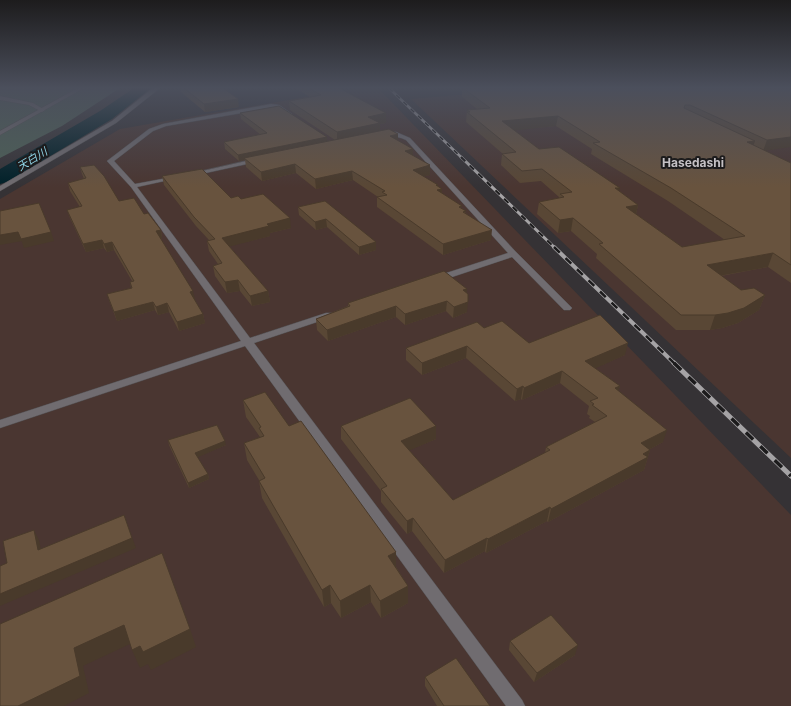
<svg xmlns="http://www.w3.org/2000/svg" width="791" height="706" font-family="Inter,'Noto Sans JP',sans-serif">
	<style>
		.industrial { fill: #4a3631 }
		.green { fill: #4d6156 }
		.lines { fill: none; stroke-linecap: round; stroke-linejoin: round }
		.river { fill: #002028; fill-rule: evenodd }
		.lane-casing { stroke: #525052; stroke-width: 1 }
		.street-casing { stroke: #525052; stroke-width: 1 }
		.lane { fill: #706c70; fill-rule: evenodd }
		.street { fill: #706c70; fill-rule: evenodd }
		.rail-far3-casing { stroke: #a5a3a5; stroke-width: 2.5 }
		.rail-far2-casing { stroke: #a5a3a5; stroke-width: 3 }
		.rail-far1-casing { stroke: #a5a3a5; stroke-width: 4 }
		.rail-casing { stroke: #a5a3a5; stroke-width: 5 }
		.rail-far3 { stroke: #1c1b1c; stroke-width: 1.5; stroke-dasharray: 5; stroke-linecap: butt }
		.rail-far2 { stroke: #1c1b1c; stroke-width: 2; stroke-dasharray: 6; stroke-linecap: butt }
		.rail-far1 { stroke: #1c1b1c; stroke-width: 2.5; stroke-dasharray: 8; stroke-linecap: butt }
		.rail { stroke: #1c1b1c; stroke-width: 3.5; stroke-dasharray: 10; stroke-linecap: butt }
		.wall { fill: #594735; fill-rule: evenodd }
		.shaded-wall { fill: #493a2b }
		.building { fill: #68533e; stroke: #493a2b; fill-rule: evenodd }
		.labels { text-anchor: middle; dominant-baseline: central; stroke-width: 4; stroke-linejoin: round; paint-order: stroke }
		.far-water-label { font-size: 11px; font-style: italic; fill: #8ed3e5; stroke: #1c1b1c }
		.far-quarter-label { font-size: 12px; font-weight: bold; fill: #c5c1c5; stroke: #1c1b1c }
	</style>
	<rect width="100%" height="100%" fill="#353235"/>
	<path class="industrial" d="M 358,88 L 378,88 L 791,515 L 791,706 L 0,706 L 0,199 L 120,129 Z
		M 539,88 L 791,88 L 791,458 L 411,99 Z"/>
	<path class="green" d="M 0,88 L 120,88 L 62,126 L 0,158 Z"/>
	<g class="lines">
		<path class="river" d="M 134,88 L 151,88 L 112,119 L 7,182 L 0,184 L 0,169 L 100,111 Z"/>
		<g class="lane-casing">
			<path id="lane" d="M 78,88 L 84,88 L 0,135 L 0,131 Z
				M 271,104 L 279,105 L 292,114 L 287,115 L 276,108 L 271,108 L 166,126 L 153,131 L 114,161 L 135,184 L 178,176 L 178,178 L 137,187 L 250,338 L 326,313 L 332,313 L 334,315 L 332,317 L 254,343 L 522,700 L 525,706 L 506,706 L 245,346 L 0,428 L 0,420 L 241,341 L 131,187 L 107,161 L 149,129 L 163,124 Z
				M 396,132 L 410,138 L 516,252 L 572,308 L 570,310 L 564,310 L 512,257 L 440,281 L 434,281 L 433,279 L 434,277 L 508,253 L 406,140 C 395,134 386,139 379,135 L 386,133 Z
				M 259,158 L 262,160 L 261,161 L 192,176 L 189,174 Z"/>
		</g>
		<g class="street-casing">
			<path id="street" d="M 153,88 L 160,88 L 116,123 L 0,191 L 0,186 L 112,121 Z
				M 0,96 L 33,103 L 45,110 L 42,112 L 29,105 L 0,100 Z"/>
		</g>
		<use href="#lane" class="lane"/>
		<use href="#street" class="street"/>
		<g class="rail-far3-casing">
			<path id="rail-far3" d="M 389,88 L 462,158"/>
		</g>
		<g class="rail-far2-casing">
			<path id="rail-far2" d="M 461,157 L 555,248"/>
		</g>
		<g class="rail-far1-casing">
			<path id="rail-far1" d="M 554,247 L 675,364"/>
		</g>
		<g class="rail-casing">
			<path id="rail" d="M 674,363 L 791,476"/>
		</g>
		<use href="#rail-far3" class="rail-far3"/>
		<use href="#rail-far2" class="rail-far2"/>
		<use href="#rail-far1" class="rail-far1"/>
		<use href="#rail" class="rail"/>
	</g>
	<path class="wall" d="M 180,88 L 223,88 L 239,107 L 205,112 L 181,92 Z
		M 295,88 L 339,88 L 386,113 L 386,123 L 380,124 L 380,131 L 413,149 L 413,156 L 430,175 L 423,176 L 438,185 L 438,186 L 442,193 L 462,209 L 491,240 L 443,255 L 377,207 L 377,197 L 378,197 L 353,180 L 316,189 L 296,173 L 262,181 L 246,167 L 245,160 L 239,161 L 225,149 L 224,142 L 261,135 L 241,119 L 240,113 L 327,141 L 335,140 L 290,110 L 289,101 L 310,97 Z
		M 462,88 L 791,88 L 765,151 L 791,163 L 791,283 L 768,267 L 721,276 L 741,290 L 765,295 L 759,310 L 738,323 L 722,328 L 710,330 L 676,330 L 596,258 L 597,254 L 571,231 L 558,233 L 537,214 L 539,202 L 559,198 L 559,197 L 541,181 L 520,183 L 501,165 L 502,154 L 503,154 L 466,122 L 467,110 L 477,109 L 462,97 ZM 556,126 L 592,149 L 591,154 L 668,201 L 725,240 L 682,247 L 636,214 L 638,205 L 619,191 L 539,149 L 514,130 Z
		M 80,167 L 119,201 L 144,214 L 161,230 L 162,238 L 160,239 L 195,299 L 194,299 L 203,314 L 205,323 L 179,331 L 169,312 L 158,315 L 155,310 L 117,321 L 110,303 L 107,294 L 131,288 L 130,282 L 132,281 L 114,250 L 107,252 L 104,248 L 86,252 L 70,218 L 67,210 L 80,207 L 70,191 L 68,183 L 84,179 L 82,174 Z
		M 162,176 L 231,198 L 241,199 L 291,228 L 270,233 L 270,236 L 229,246 L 268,291 L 270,302 L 252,306 L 240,291 L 227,293 L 215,276 L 213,266 L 218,264 L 209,251 L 207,241 L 209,240 L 196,226 L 164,185 Z
		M 325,201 L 376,250 L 359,255 L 327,227 L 316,230 L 299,215 L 298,207 Z
		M 467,293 L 467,312 L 453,318 L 446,311 L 405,325 L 396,317 L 328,341 L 317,330 L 316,319 L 348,306 L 348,303 Z
		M 484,328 L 529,343 L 625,355 L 595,368 L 620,386 L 618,391 L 663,442 L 650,449 L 650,450 L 644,470 L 548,522 L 547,521 L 486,553 L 485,551 L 444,573 L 412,531 L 407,534 L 381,502 L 381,491 L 341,439 L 341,426 L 436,439 L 409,450 L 453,500 L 545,453 L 546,447 L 595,422 L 589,418 L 590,416 L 587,414 L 589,406 L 560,383 L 522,400 L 521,399 L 515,401 L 466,358 L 422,375 L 406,360 L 406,348 Z
		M 243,400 L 289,426 L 396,567 L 408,586 L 408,603 L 381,618 L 371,602 L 341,618 L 331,603 L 324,607 L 262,498 L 259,481 L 259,480 L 247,460 L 244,443 L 260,437 L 246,417 Z
		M 168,440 L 226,445 L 197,457 L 208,474 L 209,479 L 189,488 L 169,445 Z
		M 510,641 L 575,655 L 534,682 L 509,650 Z
		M 425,677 L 490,706 L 437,706 L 425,686 Z"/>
	<path class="shaded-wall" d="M 238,99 L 239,107 L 205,112 L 204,104 Z
		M 386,113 L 386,123 L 380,124 L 380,133 L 337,141 L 337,132 L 368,117 Z
		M 558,116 L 556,126 L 501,132 L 502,121 Z
		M 398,134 L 398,143 L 390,136 Z
		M 327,137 L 327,143 L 244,158 L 245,160 L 239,161 L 238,155 Z
		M 791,137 L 791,147 L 763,151 L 767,140 Z
		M 755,141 L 751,152 L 747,142 Z
		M 413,149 L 413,158 L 405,151 Z
		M 295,164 L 296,173 L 262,181 L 261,172 Z
		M 430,165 L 430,175 L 412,179 L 413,170 Z
		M 352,171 L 353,180 L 316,189 L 315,179 Z
		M 436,185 L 438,185 L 437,190 L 442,189 L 442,198 L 436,200 Z
		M 615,188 L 620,188 L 617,200 Z
		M 638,205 L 635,218 L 626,207 Z
		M 290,218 L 291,228 L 270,233 L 270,236 L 224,248 L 222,238 L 267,224 Z
		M 573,218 L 571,231 L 558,233 L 560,220 Z
		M 326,219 L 327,227 L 316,230 L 315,222 Z
		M 161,230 L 162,238 L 158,239 L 156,231 Z
		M 492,230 L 491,240 L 443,255 L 443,244 Z
		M 18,232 L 22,241 L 0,245 L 0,235 Z
		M 51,232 L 54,241 L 24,248 L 21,239 Z
		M 102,240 L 104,248 L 86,252 L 83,244 Z
		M 112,242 L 114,250 L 107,252 L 104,244 Z
		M 376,242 L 376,250 L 359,255 L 359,247 Z
		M 773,253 L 768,267 L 702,279 L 707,265 Z
		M 238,280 L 240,291 L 227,293 L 225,282 Z
		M 467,289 L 467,299 L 463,290 Z
		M 193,291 L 195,299 L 191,300 L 190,292 Z
		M 268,291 L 270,302 L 252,306 L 250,296 Z
		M 765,295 L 759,310 L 738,323 L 722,328 L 710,330 L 715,315 Z
		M 447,301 L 446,311 L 405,325 L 405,314 Z
		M 153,302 L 155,310 L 117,321 L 114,312 Z
		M 468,302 L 467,312 L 453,318 L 454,307 Z
		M 167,303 L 169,312 L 158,315 L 156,307 Z
		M 396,306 L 396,317 L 328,341 L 327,330 Z
		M 203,314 L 205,323 L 179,331 L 177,322 Z
		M 628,343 L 625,355 L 583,374 L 585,361 Z
		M 467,346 L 466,358 L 422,375 L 422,363 Z
		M 562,371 L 560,383 L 522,400 L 524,388 Z
		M 523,386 L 521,399 L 515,401 L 517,389 Z
		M 620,386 L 616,398 L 615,388 Z
		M 436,426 L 436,439 L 401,454 L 401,441 Z
		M 667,430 L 663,442 L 637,456 L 641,443 Z
		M 225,441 L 226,445 L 196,458 L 195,453 Z
		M 650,450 L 644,470 L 548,522 L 551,509 Z
		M 208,474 L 209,479 L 189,488 L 188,483 Z
		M 550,507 L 547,521 L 486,553 L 488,539 Z
		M 124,515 L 136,548 L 0,606 L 0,594 Z
		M 413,518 L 412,531 L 407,534 L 407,521 Z
		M 34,530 L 39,540 L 43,560 L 38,550 Z
		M 487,538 L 485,551 L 444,573 L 445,560 Z
		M 396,552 L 396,569 L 388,556 Z
		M 330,585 L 331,603 L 324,607 L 322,590 Z
		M 370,585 L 371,602 L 341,618 L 340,601 Z
		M 408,586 L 408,603 L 381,618 L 380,601 Z
		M 124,625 L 132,643 L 83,666 L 89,693 L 64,706 L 18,706 L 74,648 Z
		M 190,629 L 196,647 L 151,670 L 148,664 L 140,668 L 132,650 L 140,646 Z
		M 578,645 L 575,655 L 534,682 L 537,673 Z"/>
	<path class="building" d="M 184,88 L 223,88 L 238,99 L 204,104 Z
		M 309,88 L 339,88 L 386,113 L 368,117 L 380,123 L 337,132 L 289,101 L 321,95 Z
		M 463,88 L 791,88 L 791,137 L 767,140 L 690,105 L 685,105 L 684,108 L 755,141 L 747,142 L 791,163 L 791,265 L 773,253 L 707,265 L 741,290 L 754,288 L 765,295 L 744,308 L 728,313 L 715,315 L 681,315 L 599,244 L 603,243 L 573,218 L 560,220 L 539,202 L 564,197 L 560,194 L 572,192 L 542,169 L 522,171 L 502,154 L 516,152 L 467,112 L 470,112 L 467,110 L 490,108 ZM 558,116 L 600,142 L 593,143 L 671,188 L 745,236 L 682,247 L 626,207 L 638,205 L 615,188 L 620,188 L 559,147 L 539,149 L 502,121 Z
		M 279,106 L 327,137 L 238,155 L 224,142 L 267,133 L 240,113 Z
		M 389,129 L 398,134 L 390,136 L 413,149 L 405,151 L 430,165 L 413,170 L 438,185 L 436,185 L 442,189 L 437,190 L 462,206 L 459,207 L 466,211 L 463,212 L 492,230 L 443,244 L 377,197 L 387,195 L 382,192 L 385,191 L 352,171 L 315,179 L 295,164 L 261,172 L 244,158 Z
		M 94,165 L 104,176 L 119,201 L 134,198 L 144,214 L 148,213 L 161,230 L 156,231 L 193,291 L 190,292 L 203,314 L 177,322 L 167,303 L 156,307 L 153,302 L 114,312 L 107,294 L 132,288 L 130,282 L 134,281 L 112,242 L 104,244 L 102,240 L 83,244 L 67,210 L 82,206 L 68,183 L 86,178 L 80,167 Z
		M 202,169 L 231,198 L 238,196 L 241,199 L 263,194 L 290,218 L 267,224 L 269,226 L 222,238 L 268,291 L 250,296 L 238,280 L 225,282 L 213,266 L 222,263 L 207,241 L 215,239 L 194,217 L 162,176 Z
		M 325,201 L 376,242 L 359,247 L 326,219 L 315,222 L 298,207 Z
		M 39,203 L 51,232 L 21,239 L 18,232 L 0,235 L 0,211 Z
		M 444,271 L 467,289 L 463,290 L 468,294 L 468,302 L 454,307 L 447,301 L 405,314 L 396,306 L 327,330 L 316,319 L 350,306 L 348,303 Z
		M 600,315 L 628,343 L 585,361 L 620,386 L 615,388 L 667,430 L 641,443 L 650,450 L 643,454 L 648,457 L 551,509 L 550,507 L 488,539 L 487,538 L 445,560 L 413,518 L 407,521 L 381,489 L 387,486 L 341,426 L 410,398 L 436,426 L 401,441 L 453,500 L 550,450 L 546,447 L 607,416 L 592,405 L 594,404 L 590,401 L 598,398 L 562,371 L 524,388 L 523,386 L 517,389 L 467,346 L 422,363 L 406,348 L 477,322 L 484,328 L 502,321 L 529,343 Z
		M 265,392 L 289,426 L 301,421 L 396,552 L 388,556 L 408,586 L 380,601 L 370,585 L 340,601 L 330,585 L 322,590 L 259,481 L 265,478 L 244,443 L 264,436 L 259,428 L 261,427 L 243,400 Z
		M 217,425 L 225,441 L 195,453 L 208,474 L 188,483 L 168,440 Z
		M 124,515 L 132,538 L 0,594 L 0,566 L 7,563 L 3,541 L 34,530 L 38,550 Z
		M 162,553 L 190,629 L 143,652 L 140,646 L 132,650 L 124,625 L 74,648 L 80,676 L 18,706 L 0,706 L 0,624 Z
		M 551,615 L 578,645 L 537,673 L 510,641 Z
		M 456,658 L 490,706 L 444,706 L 425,677 Z"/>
	<linearGradient id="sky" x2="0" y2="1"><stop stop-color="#1d1c1d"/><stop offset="0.47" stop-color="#4b4f5c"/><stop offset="1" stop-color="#4b4f5c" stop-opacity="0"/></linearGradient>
	<rect width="791" height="187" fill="url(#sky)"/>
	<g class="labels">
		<g class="far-water-label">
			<text transform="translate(32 159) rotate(-31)">天白川</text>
		</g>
		<g class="far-quarter-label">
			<text x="693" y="162">Hasedashi</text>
		</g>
	</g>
</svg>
